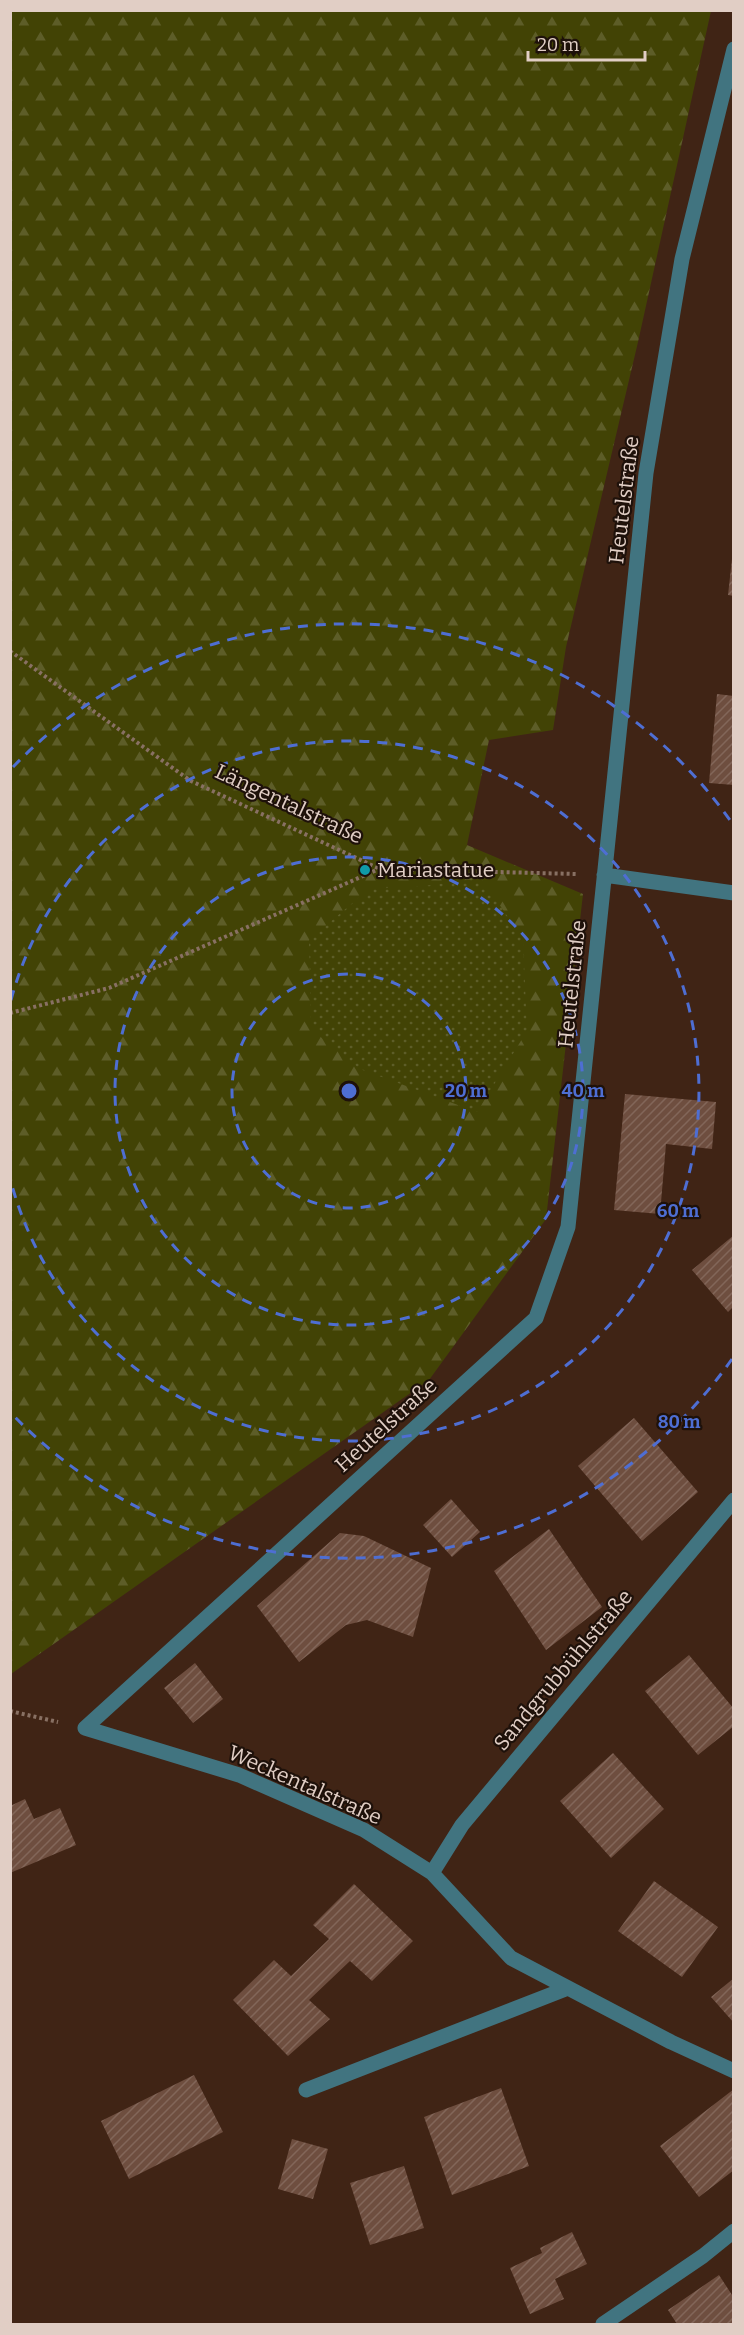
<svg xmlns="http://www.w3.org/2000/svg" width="744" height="2335" font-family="Bitter,serif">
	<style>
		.forest { fill: url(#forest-firs) }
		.park { fill: url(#park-dots) }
		.building { fill: url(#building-hatch) }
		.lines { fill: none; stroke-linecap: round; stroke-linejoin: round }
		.path { stroke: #887063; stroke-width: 4; stroke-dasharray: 3 3; stroke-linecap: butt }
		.minor { stroke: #417480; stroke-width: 15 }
		.ring { fill: none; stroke: #4e6ed3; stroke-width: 3; stroke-dasharray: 10 8 }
		.culture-dot { fill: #0f9aa8; stroke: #1e110a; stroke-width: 2 }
		.labels { text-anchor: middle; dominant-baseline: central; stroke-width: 4.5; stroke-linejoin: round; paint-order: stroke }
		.street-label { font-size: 21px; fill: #e1cec5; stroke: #1e110a }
		.poi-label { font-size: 21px; fill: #e1cec5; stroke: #1e110a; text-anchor: start }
		.centre { fill: #4e6ed3; stroke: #1e110a; stroke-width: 3 }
		.ring-label { font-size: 18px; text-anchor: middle; font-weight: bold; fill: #4e6ed3; stroke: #1e110a; stroke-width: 4.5; stroke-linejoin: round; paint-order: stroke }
	</style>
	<defs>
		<pattern id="forest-firs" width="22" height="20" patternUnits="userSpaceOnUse" patternTransform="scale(1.5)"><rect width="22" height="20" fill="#424305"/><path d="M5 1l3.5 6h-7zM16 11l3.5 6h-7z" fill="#5d5d28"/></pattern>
		<pattern id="park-dots" width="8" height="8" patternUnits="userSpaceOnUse" patternTransform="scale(1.5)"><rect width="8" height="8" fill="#424305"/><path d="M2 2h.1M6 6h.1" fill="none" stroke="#5d5d28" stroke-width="1.8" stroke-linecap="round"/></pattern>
		<pattern id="building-hatch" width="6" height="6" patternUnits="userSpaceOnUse" patternTransform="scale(1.5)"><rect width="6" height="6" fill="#6e4e3f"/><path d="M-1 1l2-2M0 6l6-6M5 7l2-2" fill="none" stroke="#826659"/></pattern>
	</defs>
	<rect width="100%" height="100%" fill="#402415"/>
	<path class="forest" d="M 11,11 L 711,11 L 638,342 L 566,647 L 553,730 L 489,740 L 467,845 L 583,894 L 546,1219 L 429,1380 L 11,1674 Z"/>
	<path class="park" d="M 481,878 L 523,939 L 527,1031 L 477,1112 L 360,1069 L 311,1029 L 309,940 L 369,889 L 424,886 Z"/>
	<path class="building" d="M 732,559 L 734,559 L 734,596 L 728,595 Z
		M 717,694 L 734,696 L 734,785 L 709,783 Z
		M 625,1094 L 716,1102 L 712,1149 L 666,1144 L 660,1214 L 614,1210 Z
		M 734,1235 L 734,1306 L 728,1312 L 692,1270 Z
		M 634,1418 L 698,1492 L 642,1541 L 578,1466 Z
		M 451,1499 L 480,1532 L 452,1557 L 423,1525 Z
		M 549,1529 L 602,1607 L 546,1650 L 494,1571 Z
		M 340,1533 L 364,1536 L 431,1568 L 413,1637 L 367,1620 L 346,1625 L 299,1662 L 257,1606 Z
		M 689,1655 L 734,1709 L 734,1726 L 698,1755 L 645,1691 Z
		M 195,1663 L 223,1699 L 193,1723 L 164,1688 Z
		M 613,1753 L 664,1809 L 611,1858 L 560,1801 Z
		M 25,1799 L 34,1819 L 60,1808 L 76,1845 L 10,1873 L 10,1806 Z
		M 654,1881 L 718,1927 L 682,1977 L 618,1931 Z
		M 354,1884 L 413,1941 L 372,1981 L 350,1961 L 309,2000 L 330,2019 L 288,2056 L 233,2000 L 274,1960 L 291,1976 L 329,1939 L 313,1925 Z
		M 734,1978 L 734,2023 L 711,1997 Z
		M 194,2075 L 223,2132 L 129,2179 L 101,2121 Z
		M 501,2088 L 529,2166 L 452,2195 L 424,2117 Z
		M 734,2089 L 734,2170 L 699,2197 L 660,2146 Z
		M 292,2139 L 328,2149 L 313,2199 L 278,2189 Z
		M 404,2166 L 424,2228 L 370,2245 L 350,2183 Z
		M 572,2232 L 587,2264 L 555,2279 L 564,2299 L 530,2314 L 510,2268 L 542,2253 L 540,2248 Z
		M 719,2275 L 734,2298 L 734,2324 L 677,2324 L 668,2310 Z"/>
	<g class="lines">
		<path class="path" d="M 10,651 L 191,781 L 380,869 L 576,874
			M 10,1013 L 109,988 L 379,869
			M 10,1711 L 58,1722"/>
		<path class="minor" d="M 604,875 L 734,893
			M 85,1728 L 536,1318 L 568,1227 L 646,473 L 682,259 L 734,49
			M 85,1728 L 239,1775 L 364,1830 L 432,1873 L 511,1958 L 671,2042 L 734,2071
			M 432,1873 L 462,1825 L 734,1500
			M 306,2090 L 568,1988
			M 603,2324 L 703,2256 L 734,2231"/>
	</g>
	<g class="ring">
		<circle cx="349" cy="1091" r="117"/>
		<circle cx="349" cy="1091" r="234"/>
		<path d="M11 1000A350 350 0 1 1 11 1182"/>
		<path d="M732 1359A467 467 0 0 1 13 1415M13 767A467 467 0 0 1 732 823"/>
	</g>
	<circle class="culture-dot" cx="365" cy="870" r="6"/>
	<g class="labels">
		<g class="street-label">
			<text transform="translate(624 500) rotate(-83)">Heutelstraße</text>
			<text transform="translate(289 804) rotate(25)">Längentalstraße</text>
			<text transform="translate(572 984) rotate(-84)">Heutelstraße</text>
			<text transform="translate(386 1425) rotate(-42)">Heutelstraße</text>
			<text transform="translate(563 1670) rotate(-50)">Sandgrubbühlstraße</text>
			<text transform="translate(305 1785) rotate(24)">Weckentalstraße</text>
		</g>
		<g class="poi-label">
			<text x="377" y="870">Mariastatue</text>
		</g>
	</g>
	<circle cx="349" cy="1091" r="9" class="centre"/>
	<g class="ring-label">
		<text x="466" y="1097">20 m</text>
		<text x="583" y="1097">40 m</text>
		<text x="678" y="1217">60 m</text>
		<text x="679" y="1428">80 m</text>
	</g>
	<rect width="744" height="2335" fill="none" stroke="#e1cec5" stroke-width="24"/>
	<path d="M528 51v9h117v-9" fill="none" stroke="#e1cec5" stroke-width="3"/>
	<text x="537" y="51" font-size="18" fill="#e1cec5" stroke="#1e110a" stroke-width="4.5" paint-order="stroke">20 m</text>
</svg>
